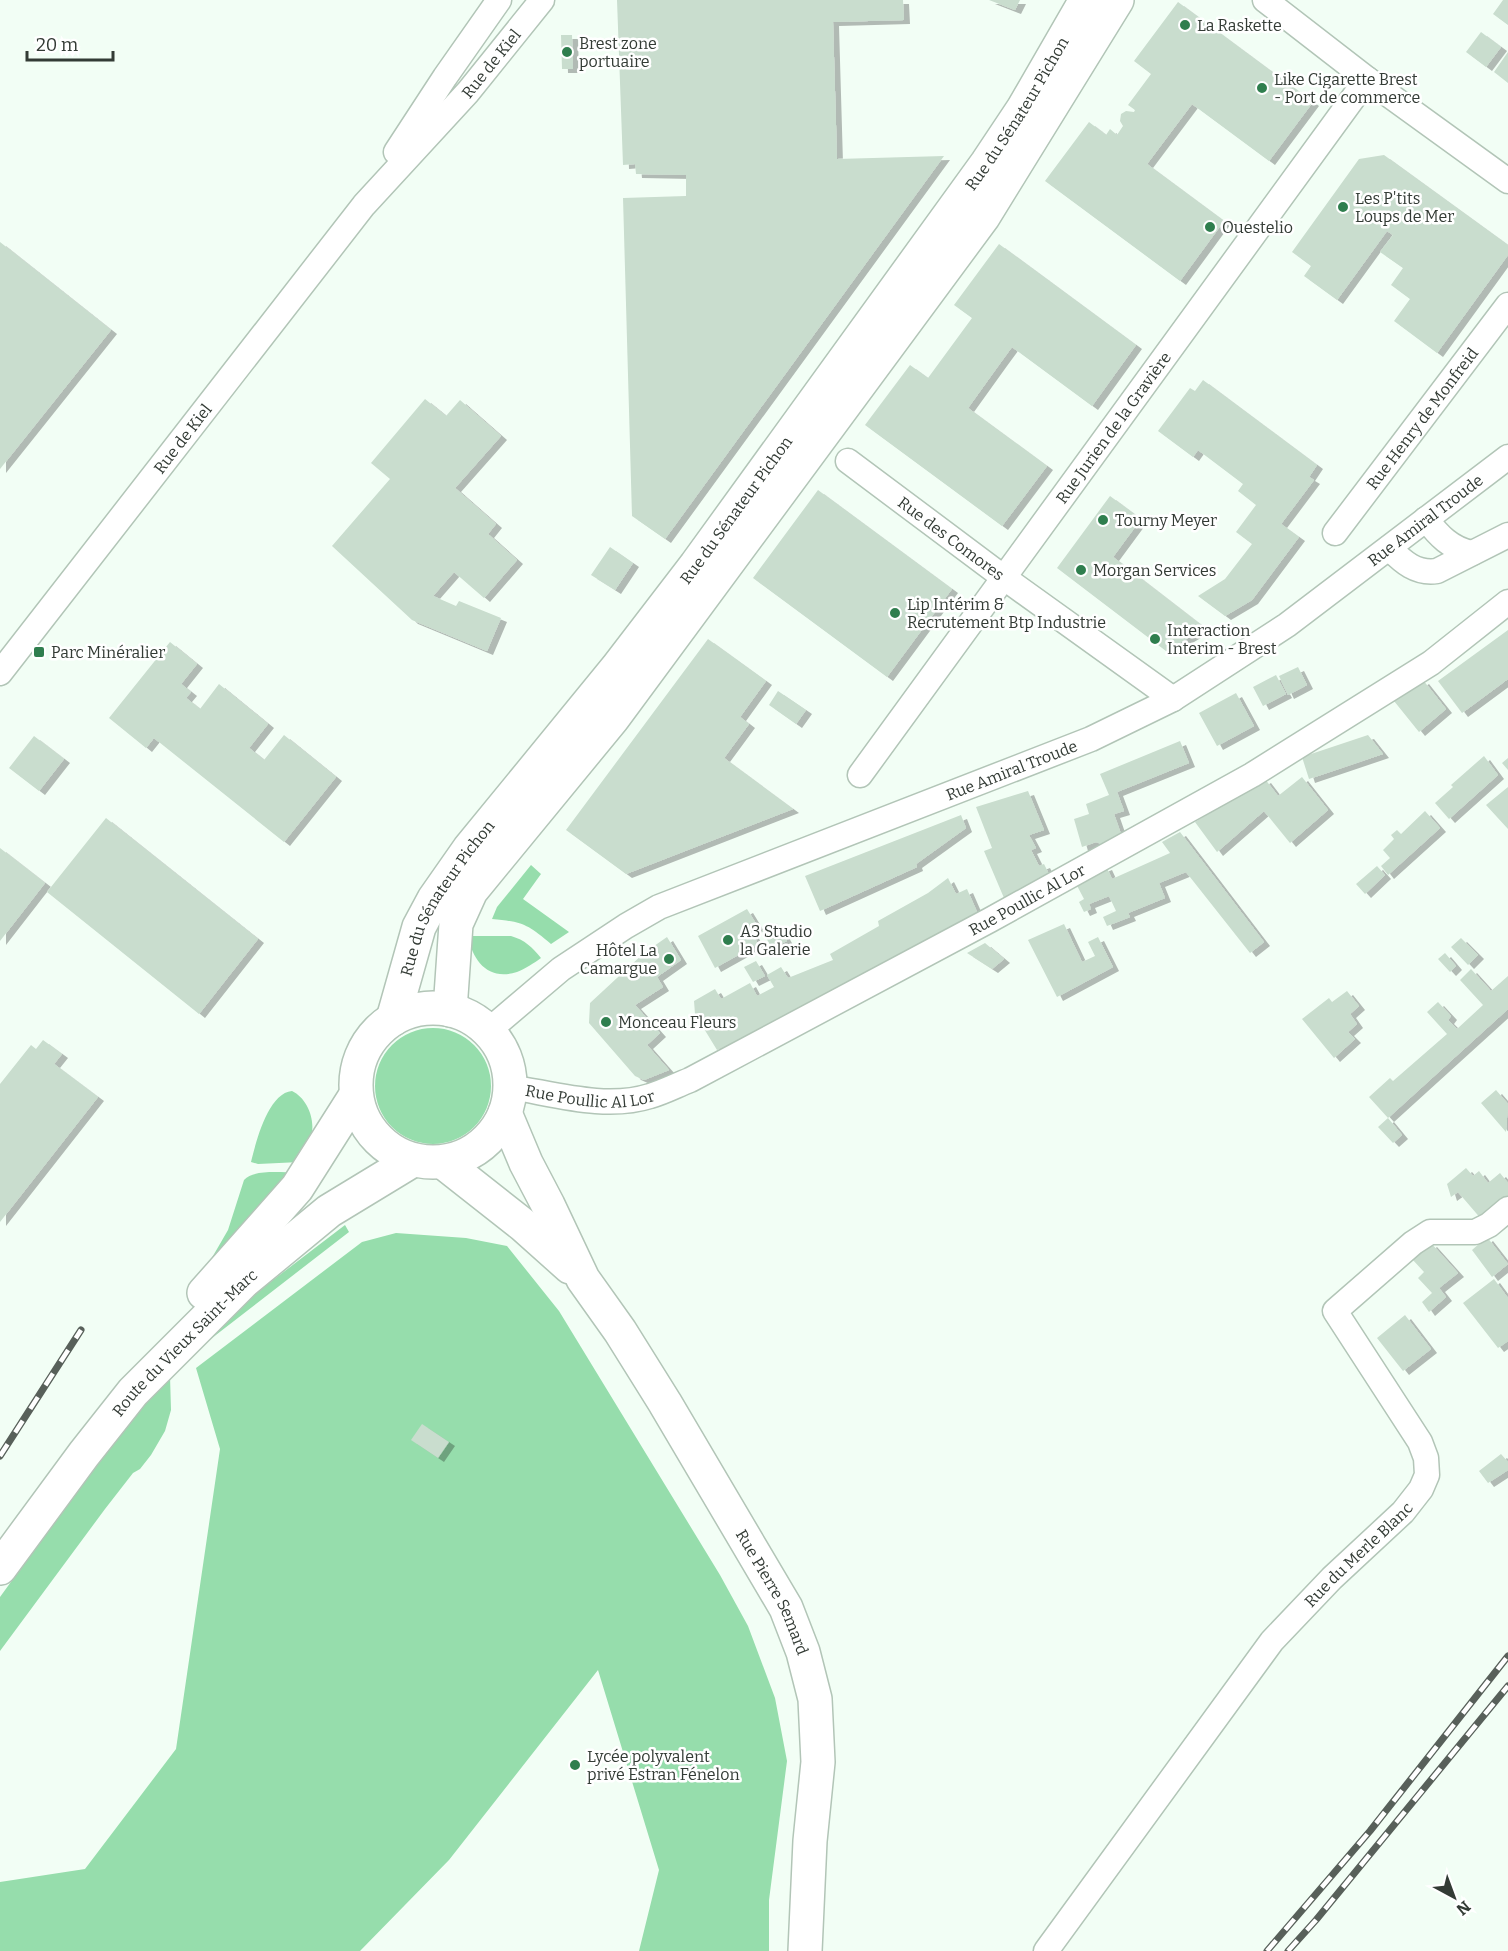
<svg xmlns="http://www.w3.org/2000/svg" width="1508" height="1951" font-family="Bitter,serif">
	<style>
		.green { fill: #96ddac }
		.building { fill: #c9ddce; filter: url(#shadow) }
		.lines { fill: none; stroke-linecap: round; stroke-linejoin: round }
		.minor-casing { stroke: #b2c5b7; stroke-width: 27 }
		.secondary-casing { stroke: #b2c5b7; stroke-width: 36 }
		.minor { stroke: #fff; stroke-width: 24 }
		.secondary { stroke: #fff; stroke-width: 33 }
		.rail-casing { stroke: #58605a; stroke-width: 7 }
		.rail { stroke: #fff; stroke-width: 4.5; stroke-dasharray: 14; stroke-linecap: butt }
		.poi-dot { fill: #2f7e4e; stroke: #fff; stroke-width: 2 }
		.labels { text-anchor: middle; dominant-baseline: central; stroke-width: 5; stroke-linejoin: round; paint-order: stroke }
		.poi-label { font-size: 16px; fill: #333b35; stroke: #fff; text-anchor: start }
		.street-label { font-size: 16px; fill: #333b35; stroke: #fff }
	</style>
	<defs>
		<filter id="shadow"><feDropShadow dx="6" dy="4" stdDeviation="0" flood-color="#0004"/></filter>
	</defs>
	<rect width="100%" height="100%" fill="#f2fef5"/>
	<path class="green" d="M 531,865 L 541,874 L 523,899 L 569,932 L 551,944 C 527,924 523,922 492,919 L 497,907 Z
		M 468,936 L 511,936 C 525,940 532,947 541,958 C 534,963 525,969 517,972 C 489,981 473,962 468,936 Z
		M375 1086a58 58 0 1 1 116 0a58 58 0 1 1-116 0Z
		M 292,1091 C 307,1098 316,1120 311,1136 C 309,1145 303,1154 300,1162 L 258,1164 L 251,1162 C 256,1142 268,1093 292,1091 Z
		M 293,1172 L 206,1268 L 228,1230 L 244,1180 C 255,1169 278,1173 293,1172 Z
		M 345,1225 L 349,1232 L 190,1355 L 243,1303 Z
		M 396,1233 L 466,1238 L 507,1246 L 559,1311 L 720,1575 L 748,1626 L 775,1698 L 787,1761 L 769,1900 L 769,1951 L 639,1951 L 659,1870 L 598,1670 L 449,1860 L 360,1951 L 0,1951 L 0,1882 L 85,1869 L 176,1749 L 220,1449 L 196,1368 L 362,1242 Z
		M 170,1376 L 171,1410 L 165,1431 L 151,1455 L 140,1469 L 133,1473 L 105,1509 L 0,1651 L 0,1597 L 130,1418 Z"/>
	<path class="building" d="M 617,0 L 903,0 L 904,20 L 833,22 L 837,159 L 944,156 L 665,539 L 632,516 L 623,198 L 686,196 L 686,175 L 636,174 L 635,164 L 623,165 Z
		M 989,0 L 1020,0 L 1015,10 Z
		M 1503,0 L 1508,0 L 1508,25 L 1493,14 Z
		M 1178,2 L 1313,102 L 1269,161 L 1192,104 L 1147,164 L 1224,221 L 1180,281 L 1045,181 L 1089,122 L 1106,135 L 1110,129 L 1117,135 L 1123,126 L 1120,121 L 1121,114 L 1126,111 L 1134,112 L 1135,110 L 1128,105 L 1151,74 L 1134,61 Z
		M 1481,32 L 1501,47 L 1486,67 L 1466,52 Z
		M 561,35 L 572,35 L 573,69 L 562,69 Z
		M 1508,52 L 1508,83 L 1494,72 Z
		M 1384,155 L 1508,245 L 1508,255 L 1437,353 L 1394,321 L 1410,299 L 1391,285 L 1403,268 L 1380,252 L 1393,235 L 1387,231 L 1337,300 L 1304,276 L 1311,266 L 1292,252 L 1359,159 Z
		M 0,242 L 111,330 L 0,469 Z
		M 999,244 L 1136,345 L 1092,406 L 1012,347 L 1001,362 L 968,408 L 1047,466 L 1002,526 L 865,425 L 910,365 L 928,378 L 972,318 L 954,305 Z
		M 1203,380 L 1317,465 L 1309,477 L 1314,480 L 1281,524 L 1299,537 L 1252,600 L 1225,616 L 1198,596 L 1225,579 L 1252,544 L 1236,532 L 1256,505 L 1238,491 L 1243,484 L 1198,450 L 1193,457 L 1158,431 L 1190,388 L 1195,391 Z
		M 425,399 L 446,416 L 460,400 L 501,436 L 455,488 L 496,524 L 488,534 L 517,560 L 484,598 L 454,572 L 433,596 L 456,606 L 459,601 L 501,618 L 487,651 L 412,620 L 332,546 L 390,479 L 371,463 Z
		M 818,490 L 952,589 L 887,677 L 753,578 Z
		M 1110,496 L 1141,519 L 1113,557 L 1205,628 L 1166,651 L 1057,568 Z
		M 610,547 L 633,563 L 615,590 L 591,575 Z
		M 1508,630 L 1508,679 L 1462,713 L 1438,681 Z
		M 708,639 L 766,681 L 740,717 L 749,724 L 724,758 L 793,809 L 626,874 L 566,830 Z
		M 170,642 L 197,664 L 181,684 L 191,692 L 186,698 L 200,709 L 219,684 L 268,724 L 249,748 L 264,760 L 284,735 L 336,777 L 284,842 L 154,738 L 146,748 L 109,718 Z
		M 1298,667 L 1307,685 L 1288,695 L 1279,676 Z
		M 1276,675 L 1286,694 L 1263,706 L 1253,687 Z
		M 1423,680 L 1446,709 L 1419,732 L 1394,701 Z
		M 778,691 L 806,710 L 796,724 L 769,705 Z
		M 1236,693 L 1254,726 L 1217,746 L 1199,713 Z
		M 1368,735 L 1383,754 L 1309,779 L 1302,757 Z
		M 34,736 L 64,759 L 39,791 L 9,768 Z
		M 1180,741 L 1189,763 L 1117,792 L 1124,811 L 1114,814 L 1122,837 L 1107,846 L 1096,842 L 1082,847 L 1074,819 L 1089,814 L 1086,804 L 1109,795 L 1100,774 Z
		M 1484,756 L 1498,775 L 1449,819 L 1435,803 L 1453,787 L 1451,785 Z
		M 1508,758 L 1508,770 L 1502,763 Z
		M 1302,777 L 1328,810 L 1290,843 L 1264,811 L 1217,852 L 1195,822 L 1265,779 L 1278,796 Z
		M 1508,787 L 1508,829 L 1486,805 Z
		M 1028,791 L 1044,830 L 1029,835 L 1036,848 L 1031,850 L 1039,866 L 1044,864 L 1050,876 L 1004,898 L 984,851 L 992,848 L 976,807 Z
		M 1425,811 L 1440,828 L 1388,875 L 1381,866 L 1390,858 L 1383,850 L 1394,839 L 1391,835 L 1397,830 L 1401,834 Z
		M 961,815 L 966,828 L 916,864 L 917,867 L 820,911 L 805,876 Z
		M 106,818 L 258,939 L 199,1014 L 47,892 Z
		M 1180,832 L 1264,942 L 1250,953 L 1186,872 L 1159,883 L 1165,898 L 1128,913 L 1130,917 L 1107,926 L 1103,917 L 1116,911 L 1109,896 L 1089,904 L 1091,909 L 1084,912 L 1079,902 L 1084,899 L 1074,880 L 1106,866 L 1112,879 L 1170,853 L 1162,842 Z
		M 0,848 L 45,883 L 0,941 Z
		M 1377,866 L 1385,875 L 1365,894 L 1356,884 Z
		M 948,878 L 956,894 L 967,889 L 977,912 L 749,1037 L 717,1050 L 695,1014 L 694,1001 L 715,989 L 721,999 L 750,983 L 757,996 L 774,987 L 767,975 L 781,967 L 788,978 L 833,960 L 830,954 L 879,926 L 878,921 L 928,893 Z
		M 747,909 L 758,927 L 751,931 L 758,944 L 715,968 L 698,936 Z
		M 777,923 L 787,941 L 772,948 L 762,931 Z
		M 1064,924 L 1082,962 L 1095,956 L 1088,942 L 1098,937 L 1113,967 L 1057,997 L 1028,940 Z
		M 667,937 L 681,960 L 657,977 L 663,987 L 635,1005 L 660,1033 L 647,1045 L 669,1070 L 644,1080 L 635,1076 L 589,1023 L 590,1003 L 644,953 Z
		M 1461,938 L 1478,955 L 1468,965 L 1451,947 Z
		M 985,943 L 1004,959 L 992,969 L 967,953 Z
		M 1445,953 L 1456,966 L 1450,972 L 1438,959 Z
		M 756,961 L 765,976 L 753,982 L 744,967 Z
		M 1471,969 L 1491,991 L 1508,976 L 1508,1009 L 1388,1118 L 1369,1097 L 1390,1078 L 1393,1081 L 1447,1034 L 1427,1012 L 1438,1002 L 1451,1016 L 1448,1020 L 1457,1029 L 1483,1005 L 1460,980 Z
		M 1347,991 L 1359,1006 L 1350,1014 L 1357,1024 L 1348,1032 L 1355,1039 L 1334,1058 L 1302,1019 L 1329,998 L 1332,1002 Z
		M 43,1040 L 62,1054 L 54,1064 L 98,1097 L 0,1222 L 0,1084 L 31,1045 L 36,1049 Z
		M 1496,1090 L 1508,1104 L 1506,1132 L 1481,1103 Z
		M 1388,1118 L 1402,1135 L 1393,1143 L 1378,1127 Z
		M 1466,1168 L 1473,1176 L 1479,1171 L 1488,1183 L 1500,1173 L 1508,1183 L 1508,1199 L 1482,1220 L 1458,1192 L 1451,1197 L 1447,1184 Z
		M 1487,1237 L 1508,1264 L 1492,1277 L 1472,1250 Z
		M 1431,1243 L 1458,1273 L 1439,1288 L 1446,1297 L 1429,1312 L 1422,1302 L 1432,1293 L 1418,1278 L 1424,1272 L 1412,1259 Z
		M 1494,1279 L 1508,1298 L 1508,1341 L 1498,1348 L 1463,1303 Z
		M 1405,1315 L 1431,1349 L 1403,1371 L 1377,1338 Z
		M 422,1424 L 449,1442 L 438,1458 L 411,1440 Z
		M 1501,1454 L 1508,1462 L 1508,1470 L 1488,1483 L 1479,1471 Z"/>
	<g class="lines">
		<g class="minor-casing">
			<g id="minor">
				<path d="M 1265,0 L 1367,79 L 1508,181"/>
				<path d="M 396,152 L 445,77 L 499,0"/>
				<path id="s1" d="M 848,461 L 1003,577 L 1173,699"/>
				<path d="M 1426,519 C 1438,535 1451,549 1472,553"/>
				<path id="s2" d="M 1335,533 L 1508,305"/>
				<path d="M 1389,548 C 1403,562 1416,574 1437,571 L 1508,535"/>
				<path id="s3" d="M 0,673 L 364,205 L 468,92 L 542,0"/>
				<path id="s4" d="M 860,775 L 1367,79"/>
				<path id="s5" d="M 488,1031 L 561,969 L 626,926 L 659,907 L 1091,739 L 1173,699 L 1287,625 L 1508,457"/>
				<path id="s6" d="M 510,1087 C 555,1094 606,1110 650,1096 C 664,1092 677,1085 690,1080 L 990,920 L 1252,775 L 1431,663 L 1508,602"/>
				<path id="s7" d="M 1046,1951 L 1272,1641 L 1332,1578 L 1403,1512 L 1421,1489 L 1427,1475 L 1426,1458 L 1420,1442 L 1335,1311 L 1413,1243 L 1430,1232 L 1475,1232 L 1489,1225 L 1508,1209"/>
			</g>
		</g>
		<g class="secondary-casing">
			<g id="secondary">
				<circle cx="433" cy="1085" r="77"/>
				<path d="M 450,1010 L 456,924 L 471,891 L 613,718 L 983,217 L 1117,0"/>
				<path id="s8" d="M 393,1019 L 419,927 L 434,899 L 469,849 L 617,668 L 696,565 L 987,163 L 1023,109 L 1086,0"/>
				<path id="s9" d="M 505,1113 L 526,1163 L 548,1205 L 583,1279 L 620,1331 L 665,1403 L 786,1608 L 803,1652 L 815,1699 L 818,1762 L 810,1841 L 805,1951"/>
				<path d="M 443,1162 L 523,1225 L 570,1267"/>
				<path d="M 204,1293 L 297,1188 L 356,1095"/>
				<path id="s10" d="M 0,1568 L 84,1454 L 133,1392 L 243,1282 L 329,1211 L 413,1160"/>
			</g>
		</g>
		<use href="#minor" class="minor"/>
		<use href="#secondary" class="secondary"/>
		<g class="rail-casing">
			<path id="rail" d="M 0,1456 L 81,1330
				M 1267,1951 L 1370,1831 L 1508,1656
				M 1288,1951 L 1316,1920 L 1508,1686"/>
		</g>
		<use href="#rail" class="rail"/>
	</g>
	<g class="poi-dot">
		<circle cx="1185" cy="25" r="6"/>
		<circle cx="567" cy="52" r="6"/>
		<circle cx="1262" cy="88" r="6"/>
		<circle cx="1343" cy="207" r="6"/>
		<circle cx="1210" cy="227" r="6"/>
		<circle cx="1103" cy="520" r="6"/>
		<circle cx="1081" cy="570" r="6"/>
		<circle cx="895" cy="613" r="6"/>
		<circle cx="1155" cy="639" r="6"/>
		<rect x="33" y="646" width="12" height="12" rx="3"/>
		<circle cx="728" cy="940" r="6"/>
		<circle cx="669" cy="959" r="6"/>
		<circle cx="606" cy="1022" r="6"/>
		<circle cx="575" cy="1765" r="6"/>
	</g>
	<g class="labels">
		<g class="poi-label">
			<text x="1197" y="25">La Raskette</text>
			<text x="579" y="43">Brest zone<tspan x="579" dy="18">portuaire</tspan></text>
			<text x="1274" y="79">Like Cigarette Brest<tspan x="1274" dy="18">- Port de commerce</tspan></text>
			<text x="1355" y="198">Les P'tits<tspan x="1355" dy="18">Loups de Mer</tspan></text>
			<text x="1222" y="227">Ouestelio</text>
			<text x="1115" y="520">Tourny Meyer</text>
			<text x="1093" y="570">Morgan Services</text>
			<text x="907" y="604">Lip Intérim &amp;<tspan x="907" dy="18">Recrutement Btp Industrie</tspan></text>
			<text x="1167" y="630">Interaction<tspan x="1167" dy="18">Interim - Brest</tspan></text>
			<text x="51" y="652">Parc Minéralier</text>
			<text x="740" y="931">A3 Studio<tspan x="740" dy="18">la Galerie</tspan></text>
			<text x="657" y="950" text-anchor="end">Hôtel La<tspan x="657" dy="18">Camargue</tspan></text>
			<text x="618" y="1022">Monceau Fleurs</text>
			<text x="587" y="1756">Lycée polyvalent<tspan x="587" dy="18">privé Estran Fénelon</tspan></text>
		</g>
		<g class="street-label">
			<text stroke="none"><textPath href="#s3" startOffset="783">Rue de Kiel</textPath></text>
			<text stroke="none"><textPath href="#s8" startOffset="1106">Rue du Sénateur Pichon</textPath></text>
			<text stroke="none"><textPath href="#s2" startOffset="144">Rue Henry de Monfreid</textPath></text>
			<text stroke="none"><textPath href="#s4" startOffset="430">Rue Jurien de la Gravière</textPath></text>
			<text stroke="none"><textPath href="#s3" startOffset="297">Rue de Kiel</textPath></text>
			<text stroke="none"><textPath href="#s8" startOffset="620">Rue du Sénateur Pichon</textPath></text>
			<text stroke="none"><textPath href="#s5" startOffset="1076">Rue Amiral Troude</textPath></text>
			<text stroke="none"><textPath href="#s1" startOffset="129">Rue des Comores</textPath></text>
			<text stroke="none"><textPath href="#s5" startOffset="590">Rue Amiral Troude</textPath></text>
			<text stroke="none"><textPath href="#s6" startOffset="567">Rue Poullic Al Lor</textPath></text>
			<text stroke="none"><textPath href="#s8" startOffset="134">Rue du Sénateur Pichon</textPath></text>
			<text stroke="none"><textPath href="#s6" startOffset="81">Rue Poullic Al Lor</textPath></text>
			<text stroke="none"><textPath href="#s10" startOffset="292">Route du Vieux Saint-Marc</textPath></text>
			<text stroke="none"><textPath href="#s7" startOffset="506">Rue du Merle Blanc</textPath></text>
			<text stroke="none"><textPath href="#s9" startOffset="550">Rue Pierre Semard</textPath></text>
		</g>
	</g>
	<g transform="translate(1454 1897) rotate(139)" stroke="#ffffff" stroke-width="4.5" paint-order="stroke">
	<path d="M0-4.5L10 22L0 15L-10 22Z" fill="#333b35"/>
	<text y="-9" font-size="16" font-weight="bold" text-anchor="middle" fill="#333b35">N</text>
	</g>
	<path d="M27 51v9h86v-9" fill="none" stroke="#333b35" stroke-width="3"/>
	<text x="36" y="51" font-size="18" fill="#333b35" stroke="#ffffff" stroke-width="4.5" paint-order="stroke">20 m</text>
</svg>
